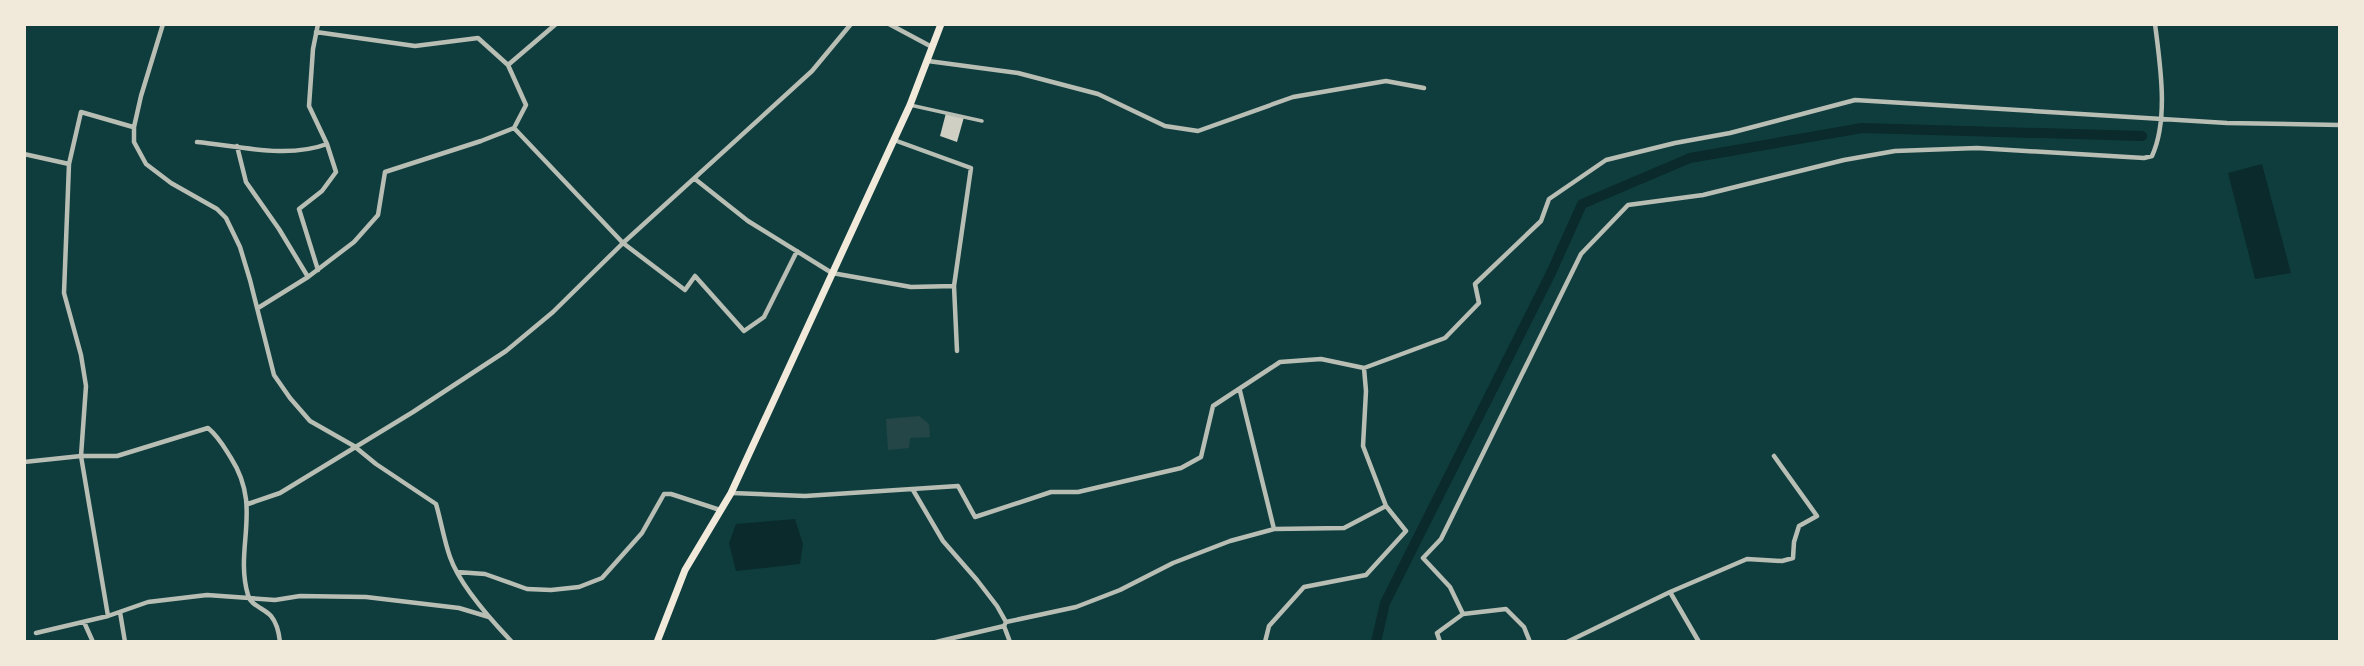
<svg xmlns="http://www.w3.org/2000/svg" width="2364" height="666" font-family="Lato,sans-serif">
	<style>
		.green { fill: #244646 }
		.water { fill: #0a2a2b }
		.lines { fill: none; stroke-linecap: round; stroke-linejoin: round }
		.canal { stroke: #0a2a2b; stroke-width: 10 }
		.building { fill: #cfcfc3 }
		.pedestrian { stroke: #b8beb3; stroke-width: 3.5 }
		.minor { stroke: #b8beb3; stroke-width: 4.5 }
		.secondary { stroke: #f1e9da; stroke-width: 7 }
	</style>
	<rect width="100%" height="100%" fill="#0f3d3e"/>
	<path class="green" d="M 919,416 L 929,424 L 930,437 L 910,438 L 909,448 L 888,450 L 886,419 Z"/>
	<path class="water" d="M 2262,164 L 2291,273 L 2255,279 L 2228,173 Z
		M 795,519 L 803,544 L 800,564 L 736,571 L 729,543 L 736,524 Z"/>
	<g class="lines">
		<path class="canal" d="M 1376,642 L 1385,603 L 1551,273 L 1582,204 L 1690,158 L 1862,128 L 2142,136"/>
	</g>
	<path class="building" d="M 946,113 L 964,117 L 957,142 L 940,136 Z"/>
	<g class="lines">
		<path class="pedestrian" d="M 910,105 L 982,121"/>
		<path class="minor" d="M 163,24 L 141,96 L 134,127 L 134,142 L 146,164 L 171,183 L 217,209 L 226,218 L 240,247 L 250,280 L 274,375 L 290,398 L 310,421 L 354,446 L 376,464 L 436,504 C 441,521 444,540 450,557 C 460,586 491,620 512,642
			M 889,24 L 932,47
			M 316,32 L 415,46 L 478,38 L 508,65
			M 928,61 L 1018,73 L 1098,94 L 1165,126 L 1198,131 L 1293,97 L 1386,81 L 1424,88
			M 514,128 L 623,243 L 685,290 L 695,276 L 744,331 L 764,317 L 797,251
			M 894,140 L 971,168 L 954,286 L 957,351
			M 197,142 C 239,146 287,159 327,144
			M 237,146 L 246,182 L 279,229 L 308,277
			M 24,154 L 69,164
			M 695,179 L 748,221 L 832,273 L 911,287 L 954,286
			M 318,270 L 299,209 L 322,191 L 336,172 L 327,144 L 309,106 L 313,49 L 318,24
			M 258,308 L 308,277 L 354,242 L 378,215 L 385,172 L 481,141 L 514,128 L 526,105 L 508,65 L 556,24
			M 24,462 L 81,456 L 117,456 L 208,428 C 219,437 224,447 231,458 C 263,508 234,547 248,595 C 251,606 264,608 271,616 C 277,623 279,633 280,642
			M 913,490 L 943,541 L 977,580 L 997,606 L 1006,622 L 1004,626 L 1010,642
			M 732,493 L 805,496 L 958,486 L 975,517 L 1051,492 L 1078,492 L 1181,468 L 1201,457 L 1213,406 L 1280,362 L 1321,359 L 1364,368 L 1445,338 L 1479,303 L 1475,284 L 1541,221 L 1549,199 L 1606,160 L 1675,143 L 1730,133 L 1855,100 L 2227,123 L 2340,125
			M 248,504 L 280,493 L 413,412 L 506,351 L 553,312 L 623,243 L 812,71 L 851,24
			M 1274,529 L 1344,528 L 1386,506
			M 457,572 L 485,574 L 527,589 L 551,590 L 579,587 L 602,578 L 642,533 L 664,494 L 671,494 L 720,510
			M 1670,592 L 1699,642
			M 120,612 L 125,642
			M 108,616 L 81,456 L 86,386 L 81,355 L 64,293 L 69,164 L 81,112 L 133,127
			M 84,622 L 93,642
			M 1006,622 L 1076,607 L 1120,590 L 1173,563 L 1230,541 L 1274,529 L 1240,391
			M 36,633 L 108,616 L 148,602 L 207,595 L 275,600 L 300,596 L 366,597 L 459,608 L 489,617
			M 936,642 L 1004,626
			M 1265,642 L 1269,626 L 1304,587 L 1366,575 L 1406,531 L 1386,506 L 1363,446 L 1366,391 L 1364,368
			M 1440,642 L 1437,633 L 1463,614
			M 1530,642 L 1524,627 L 1506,609 L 1463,614 L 1450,587 L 1423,558 L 1441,539 L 1581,254 L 1628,205 L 1703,195 L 1844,160 L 1895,151 L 1977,148 L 2144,158 L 2152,156 C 2169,119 2160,64 2155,24
			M 1567,642 L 1670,592 L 1747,559 L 1782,561 L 1793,558 L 1794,542 L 1799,526 L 1817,516 L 1774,456"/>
		<path class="secondary" d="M 657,642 L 685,570 L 731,493 L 910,105 L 941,24"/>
	</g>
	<rect width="2364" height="666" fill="none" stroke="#f1e9da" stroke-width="52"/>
</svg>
